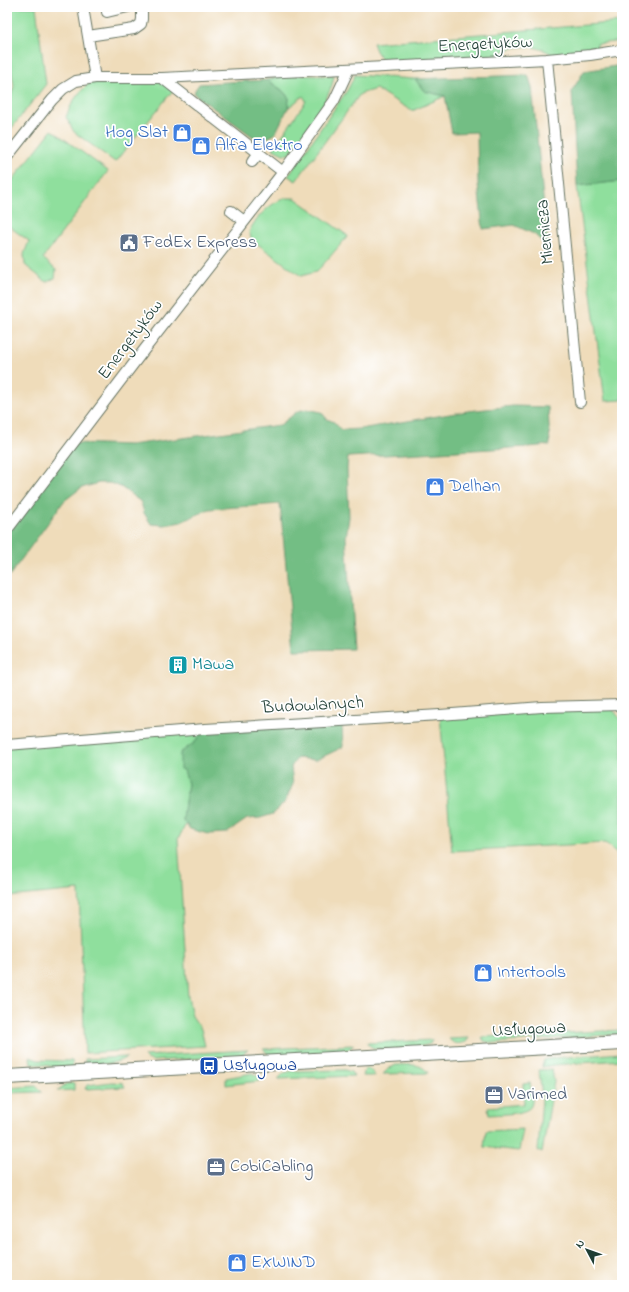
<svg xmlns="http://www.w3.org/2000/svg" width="629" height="1292" font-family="'Indie Flower',sans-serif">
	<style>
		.green { fill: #8fdf9d; stroke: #578e68 }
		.forest { fill: #73be84; stroke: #497e5c }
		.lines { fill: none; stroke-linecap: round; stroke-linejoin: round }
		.street-casing { stroke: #687563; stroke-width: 12 }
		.secondary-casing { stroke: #687563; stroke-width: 16 }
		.street { stroke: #fff; stroke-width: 10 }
		.secondary { stroke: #fff; stroke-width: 14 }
		.labels { text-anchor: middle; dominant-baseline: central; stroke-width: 3.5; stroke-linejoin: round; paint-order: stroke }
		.street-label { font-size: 18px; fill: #1f3d34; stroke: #fff }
		.shop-label { font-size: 18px; fill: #366cbe; stroke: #fff; text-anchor: start }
		.service-label { font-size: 18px; fill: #4e5e75; stroke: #fff; text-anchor: start }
		.culture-label { font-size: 18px; fill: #0d838f; stroke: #fff; text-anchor: start }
		.transit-label { font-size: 18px; fill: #164399; stroke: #fff; text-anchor: start }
	</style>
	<rect width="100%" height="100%" fill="#fff"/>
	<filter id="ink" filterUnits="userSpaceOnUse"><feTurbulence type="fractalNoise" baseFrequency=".025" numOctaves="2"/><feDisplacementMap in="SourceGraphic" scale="8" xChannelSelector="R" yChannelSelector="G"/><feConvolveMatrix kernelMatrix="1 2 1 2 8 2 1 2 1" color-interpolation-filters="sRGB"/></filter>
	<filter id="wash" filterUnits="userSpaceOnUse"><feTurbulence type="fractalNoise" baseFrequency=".012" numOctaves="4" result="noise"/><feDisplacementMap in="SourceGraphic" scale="16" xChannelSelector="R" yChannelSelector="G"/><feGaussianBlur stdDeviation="0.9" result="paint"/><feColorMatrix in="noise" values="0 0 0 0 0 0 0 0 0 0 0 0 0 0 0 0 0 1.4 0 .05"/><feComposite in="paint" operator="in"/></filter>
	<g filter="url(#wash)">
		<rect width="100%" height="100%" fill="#efdcba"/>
		<path class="green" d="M 7,7 L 36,7 L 46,84 L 11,129 L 7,125 L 8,106 L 14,86 L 7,44 Z
			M 622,22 L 622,41 L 597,44 L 597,49 L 553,55 C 538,44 509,43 497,57 L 380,69 L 381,58 L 376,51 L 373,43 Z
			M 287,75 L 334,76 C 331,100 303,133 290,154 L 283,154 L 273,149 L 306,101 L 303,96 L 288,108 L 289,98 L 282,90 L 267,80 Z
			M 355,75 L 415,79 L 424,91 L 445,96 L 412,111 L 376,89 L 360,94 L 296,181 L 288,176 L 348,89 Z
			M 95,78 L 162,78 L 175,88 L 115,162 L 74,132 L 66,117 C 73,98 80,91 95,78 Z
			M 52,130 L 108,171 L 43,258 L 56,270 L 55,278 L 46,282 L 25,265 L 24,254 L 29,241 L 7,225 L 7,187 Z
			M 622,181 L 622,400 L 605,401 L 577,186 Z
			M 286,198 L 295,198 L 348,236 L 320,268 L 316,272 L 301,276 L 252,240 L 249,232 C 255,218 271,202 286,198 Z
			M 610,706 L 622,721 L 622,878 C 620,860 621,853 605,843 L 452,851 L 440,715 Z
			M 205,729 L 194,743 L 180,753 L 188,784 L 185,802 L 183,820 L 186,824 L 178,839 L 188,997 L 192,1016 L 201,1029 L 205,1046 L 85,1053 L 79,890 L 7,897 L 7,745 Z
			M 622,1030 L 622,1034 L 492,1043 L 484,1041 L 482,1037 Z
			M 469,1038 L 466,1042 C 459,1044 454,1045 449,1039 Z
			M 432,1040 L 430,1044 C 419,1047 391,1051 380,1049 C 374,1049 370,1046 366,1043 Z
			M 354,1045 L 349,1049 L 341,1051 L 277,1056 L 268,1054 L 263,1049 Z
			M 248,1050 L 243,1054 L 238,1056 L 152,1061 L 146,1059 L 144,1056 Z
			M 622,1053 L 622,1060 L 553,1065 L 542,1067 L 544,1060 L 554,1058 Z
			M 30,1057 L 38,1060 L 72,1061 L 73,1068 L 55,1067 L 31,1063 Z
			M 127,1057 C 115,1065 99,1064 85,1065 L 85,1059 Z
			M 396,1065 C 407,1065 421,1062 428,1073 L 383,1074 L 388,1069 Z
			M 365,1069 L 370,1069 L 375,1076 L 363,1076 Z
			M 552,1069 L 554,1082 L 542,1153 L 538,1151 L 542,1098 L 539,1070 Z
			M 345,1070 L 351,1072 L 354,1076 L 278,1079 L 284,1073 L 292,1071 Z
			M 252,1073 L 261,1078 L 260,1081 L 226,1085 L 226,1078 Z
			M 112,1082 L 123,1083 L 125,1087 L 85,1089 L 87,1085 Z
			M 74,1083 L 74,1090 L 57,1091 L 66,1084 Z
			M 530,1083 C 531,1090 534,1099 531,1106 C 527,1115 498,1114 489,1115 L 488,1107 L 524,1104 L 523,1084 Z
			M 36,1086 L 42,1092 L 7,1093 L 7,1088 Z
			M 523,1129 L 519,1151 L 484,1147 L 486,1131 Z"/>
		<path class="forest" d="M 622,65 L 622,181 L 577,186 L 572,91 L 584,71 Z
			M 528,75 L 532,87 L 548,247 L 534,234 L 514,225 L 483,229 L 478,184 L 477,132 L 452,133 L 445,96 L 424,91 L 415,79 Z
			M 267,80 L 282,90 L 289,98 L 288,108 L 275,134 L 262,141 L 252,136 L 194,94 L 195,90 L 199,84 L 227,82 Z
			M 513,406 L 548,407 L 550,445 L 528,447 L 348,457 L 347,469 L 349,517 L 346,537 L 353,649 L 294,650 L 280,504 L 209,509 L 181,522 L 165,525 L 151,524 L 144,513 L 141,502 L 121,487 L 110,483 L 99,483 L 81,488 L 64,501 L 7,579 L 7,530 L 73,443 L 130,445 L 280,425 L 298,411 L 307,409 L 321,412 L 327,419 L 334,422 L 341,430 L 360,429 L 468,411 Z
			M 342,721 L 343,747 L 316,760 L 297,758 L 291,767 L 293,784 L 285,802 L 273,814 L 260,818 L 247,819 L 227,833 L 208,834 L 190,829 L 183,820 L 185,802 L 188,784 L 184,770 L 180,769 L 180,753 L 194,743 L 205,729 Z"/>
	</g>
	<g filter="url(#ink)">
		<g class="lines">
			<g class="street-casing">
				<path id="street" d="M 83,7 L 95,78
					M 107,12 L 128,7
					M 88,36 L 134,29 L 141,24 L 142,19 L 142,7
					M 547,59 L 580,402
					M 162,78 L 283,172
					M 7,157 L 52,100 L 63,89 L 76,81 L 95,78 L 162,78 L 547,59 L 590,55 L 622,50
					M 252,162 L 259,153
					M 231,211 L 244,221
					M 7,530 L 144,350 L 283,172 L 334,101 L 349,69
					M 7,745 L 205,729 L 440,715 L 542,707 L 622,705"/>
			</g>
			<g class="secondary-casing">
				<path id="secondary" d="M 7,1077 L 622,1043"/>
			</g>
			<use href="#street" class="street"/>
			<use href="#secondary" class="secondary"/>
		</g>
	</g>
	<defs>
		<g id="shop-square" transform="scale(1)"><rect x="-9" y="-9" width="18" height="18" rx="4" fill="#3f7fe0" stroke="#fff"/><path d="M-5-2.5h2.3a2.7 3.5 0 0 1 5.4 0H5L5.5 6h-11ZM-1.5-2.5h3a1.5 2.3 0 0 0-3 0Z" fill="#fff"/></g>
		<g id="civic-square" transform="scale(1)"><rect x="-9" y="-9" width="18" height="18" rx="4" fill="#5c6f8a" stroke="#fff"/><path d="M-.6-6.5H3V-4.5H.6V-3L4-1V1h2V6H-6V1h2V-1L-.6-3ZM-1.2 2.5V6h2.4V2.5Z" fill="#fff"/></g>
		<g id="building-square" transform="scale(1)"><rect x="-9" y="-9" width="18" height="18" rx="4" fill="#0f9aa8" stroke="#fff"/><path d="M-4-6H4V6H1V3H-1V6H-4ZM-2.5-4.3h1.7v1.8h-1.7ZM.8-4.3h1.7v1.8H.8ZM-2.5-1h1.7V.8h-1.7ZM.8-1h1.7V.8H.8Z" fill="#fff"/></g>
		<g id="bus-square" transform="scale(1)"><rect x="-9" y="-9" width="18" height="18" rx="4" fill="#1a4fb4" stroke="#fff"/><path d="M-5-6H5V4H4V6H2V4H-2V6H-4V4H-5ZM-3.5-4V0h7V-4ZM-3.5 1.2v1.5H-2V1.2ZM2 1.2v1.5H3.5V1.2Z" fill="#fff"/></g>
		<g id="office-square" transform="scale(1)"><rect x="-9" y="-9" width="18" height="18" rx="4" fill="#5c6f8a" stroke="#fff"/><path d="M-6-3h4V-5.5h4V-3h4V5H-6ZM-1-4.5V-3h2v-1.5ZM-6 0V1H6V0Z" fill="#fff"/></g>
	</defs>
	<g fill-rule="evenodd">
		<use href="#shop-square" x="182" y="133"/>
		<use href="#shop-square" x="201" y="146"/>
		<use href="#civic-square" x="129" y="243"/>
		<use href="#shop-square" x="435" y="487"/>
		<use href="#building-square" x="178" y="665"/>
		<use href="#shop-square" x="483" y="973"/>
		<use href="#bus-square" x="209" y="1066"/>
		<use href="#office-square" x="494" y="1095"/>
		<use href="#office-square" x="216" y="1167"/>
		<use href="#shop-square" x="237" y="1263"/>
	</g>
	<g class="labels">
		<g class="street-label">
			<text transform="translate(485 45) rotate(-3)">Energetyków</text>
			<text transform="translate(546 232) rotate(-95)">Miernicza</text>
			<text transform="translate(131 340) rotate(-53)">Energetyków</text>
			<text transform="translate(313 706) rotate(-3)">Budowlanych</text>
			<text transform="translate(529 1030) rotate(-3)">Usługowa</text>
		</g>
		<g class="shop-label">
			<text x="168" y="133" text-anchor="end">Hog Slat</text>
			<text x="215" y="146">Alfa Elektro</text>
			<text x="449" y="487">Delhan</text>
			<text x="497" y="973">Intertools</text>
			<text x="251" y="1263">EXWIND</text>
		</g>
		<g class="service-label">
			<text x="143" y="243">FedEx Express</text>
			<text x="508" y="1095">Varimed</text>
			<text x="230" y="1167">CobiCabling</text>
		</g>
		<g class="culture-label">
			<text x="192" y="665">Mawa</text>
		</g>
		<g class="transit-label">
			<text x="223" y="1066">Usługowa</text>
		</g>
	</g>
	<rect width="629" height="1292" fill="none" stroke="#fff" stroke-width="24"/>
	<g transform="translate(587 1250) rotate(311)" stroke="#ffffff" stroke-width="3" paint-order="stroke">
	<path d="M0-3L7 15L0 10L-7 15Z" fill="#1f3d34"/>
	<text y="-6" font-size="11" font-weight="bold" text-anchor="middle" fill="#1f3d34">N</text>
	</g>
</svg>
